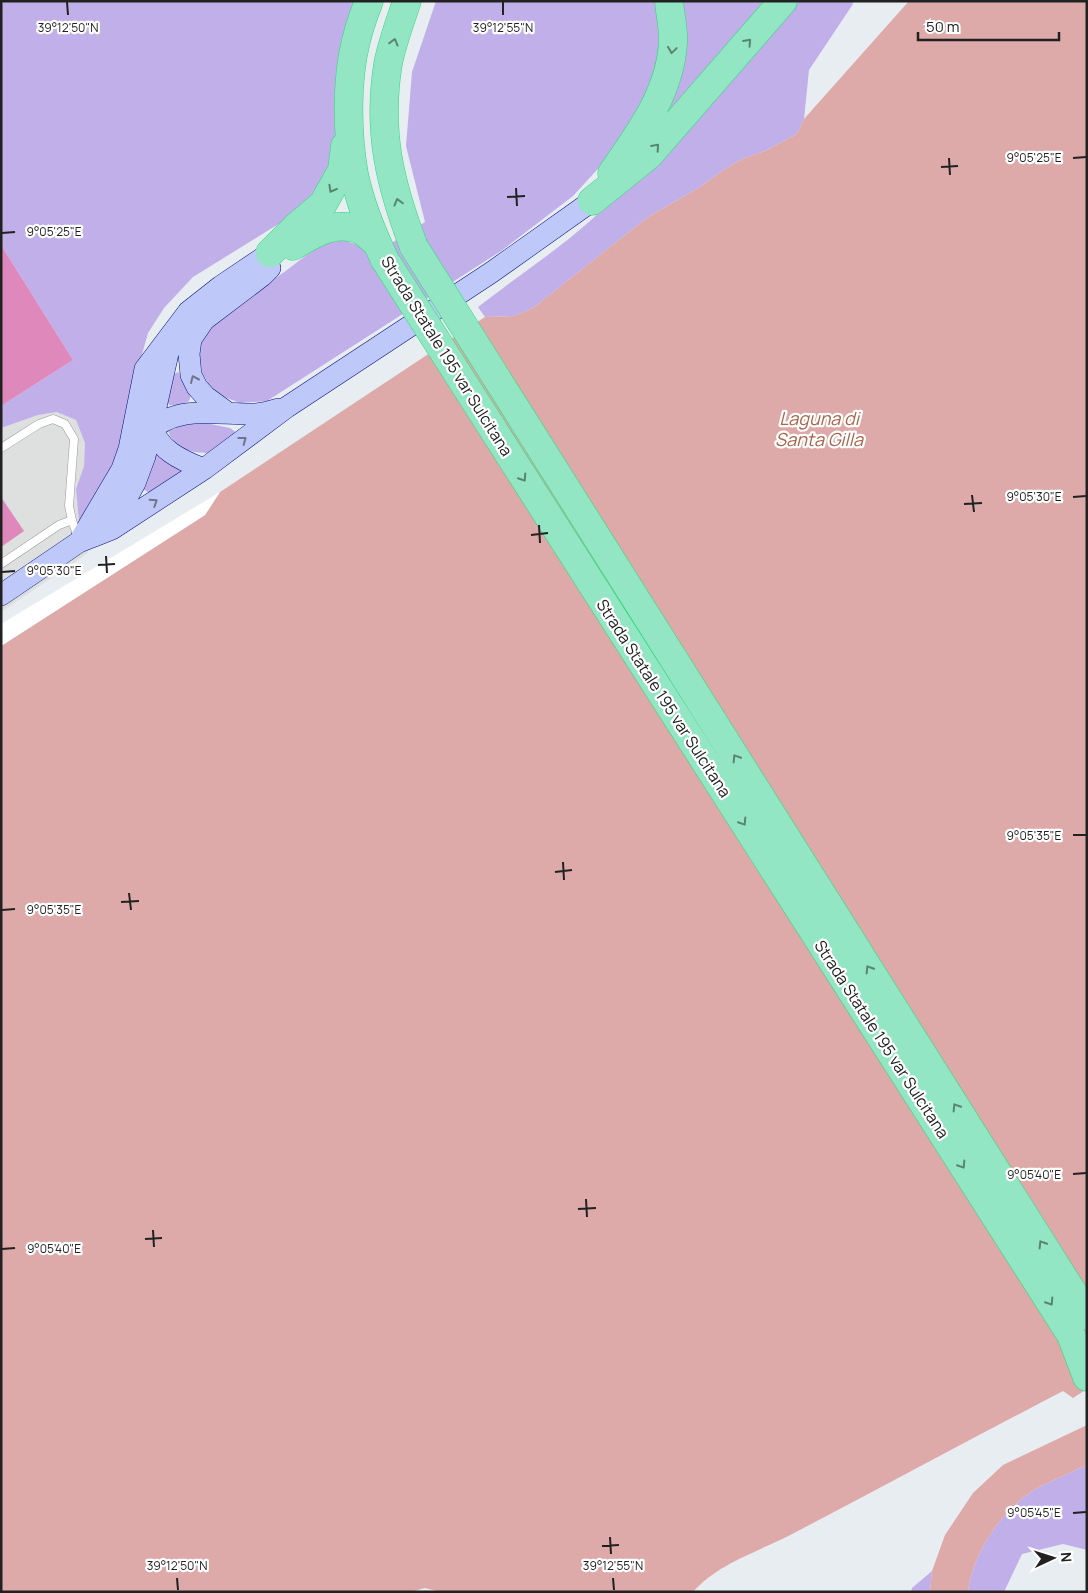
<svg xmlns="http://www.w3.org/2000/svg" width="1088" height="1593" font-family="Manrope,sans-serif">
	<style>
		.residential { fill: #dedfdf }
		.grass { fill: #c0afe9 }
		.pitch { fill: #de88bc }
		.water { fill: #dda9a9 }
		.pier { fill: #fff }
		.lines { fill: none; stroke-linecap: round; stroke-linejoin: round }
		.lane-casing { stroke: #989898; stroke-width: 9 }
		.secondary-casing { stroke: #071479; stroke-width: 22 }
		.highway-casing { stroke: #2bd877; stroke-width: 29 }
		.lane { stroke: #fff; stroke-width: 8 }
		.secondary { stroke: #bec8f9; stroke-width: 21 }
		.highway { stroke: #92e6c4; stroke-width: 28 }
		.highway-bridge-casing { stroke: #2bd877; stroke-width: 29; stroke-linecap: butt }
		.highway-bridge { stroke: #92e6c4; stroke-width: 28 }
		.oneway { stroke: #5a8472 }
		.oneway2 { stroke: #70748d }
		.ticks { fill: none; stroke: #212121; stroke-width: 2 }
		.labels { text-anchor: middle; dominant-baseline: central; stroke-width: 4.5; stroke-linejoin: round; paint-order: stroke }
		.street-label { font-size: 16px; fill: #212121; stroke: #fff }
		.water-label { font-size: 18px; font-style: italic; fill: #a8654b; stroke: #fff }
		.ticks-label { font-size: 12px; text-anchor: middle; fill: #212121; stroke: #fff; stroke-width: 4.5; stroke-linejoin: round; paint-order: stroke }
	</style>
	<rect width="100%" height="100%" fill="#e8edf1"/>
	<path class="residential" d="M 58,412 L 76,420 L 85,443 L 84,466 L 76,489 L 79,522 L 88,553 L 1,612 L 1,428 L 38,415 Z"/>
	<path class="grass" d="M 1,1 L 359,1 L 339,137 L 325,184 L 285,220 L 193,277 L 164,308 L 148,333 L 139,365 L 116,461 L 79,522 L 76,489 L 84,466 L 85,443 L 76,420 L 57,412 L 38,415 L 1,428 L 1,406 L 73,360 L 1,245 Z
		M 436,1 L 659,1 L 663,17 L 660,65 L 641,110 L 608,158 L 573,196 L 501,251 L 267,401 L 240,403 L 219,395 L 209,385 L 202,372 L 199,353 L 199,342 L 215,317 L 283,273 L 321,244 L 344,240 L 366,248 L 374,254 L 425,222 L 406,146 L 412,72 Z
		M 682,1 L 767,1 L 653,144 C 668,99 694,49 682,1 Z
		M 799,1 L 852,1 L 853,4 L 809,70 L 804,119 L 797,134 L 765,151 L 742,159 L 722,171 L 700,187 L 648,217 L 533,308 L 514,316 L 485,317 L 478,307 C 515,278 555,252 590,221 C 665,155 732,76 799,1 Z
		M 178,372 C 186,380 196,391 188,402 L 179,405 L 169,405 L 167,401 L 174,374 Z
		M 196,421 L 230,428 L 237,433 L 214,453 C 194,454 175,450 168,431 L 172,426 Z
		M 155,454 L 161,455 L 183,469 L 178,475 L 149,493 L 143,489 Z
		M 1087,1465 L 1087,1550 L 1063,1544 L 1022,1554 L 1004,1592 L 968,1592 C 972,1553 1003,1508 1037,1488 C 1053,1480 1070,1473 1087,1465 Z
		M 932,1571 L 930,1592 L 911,1592 L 912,1588 Z"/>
	<path class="pitch" d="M 1,245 L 73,360 L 1,406 Z
		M 1,497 L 24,531 L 1,547 Z"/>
	<path class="water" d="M 909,1 L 1087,1 L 1087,1389 L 1073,1398 L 1063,1391 C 973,1438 884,1486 794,1533 C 761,1551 718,1563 693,1592 L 441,1592 L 425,1588 L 410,1592 L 1,1592 L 1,646 L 205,515 L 220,492 L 451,339 L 485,317 L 514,316 L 533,308 L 648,217 L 700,187 L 722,171 L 742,159 L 765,151 L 797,134 L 804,119 Z
		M 1087,1425 L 1087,1465 C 1070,1473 1053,1480 1037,1488 C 1003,1508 972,1553 968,1592 L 930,1592 L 932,1571 L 945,1535 L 973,1493 L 1003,1465 Z"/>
	<path class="pier" d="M 220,492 L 205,515 L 1,646 L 1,624 Z"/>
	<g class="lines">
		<g class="lane-casing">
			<path id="lane" d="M 1,448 L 39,424 L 53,419 L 65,424 L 74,439 L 69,506 L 72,520 L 78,537
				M 1,564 L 59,525 L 72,520"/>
		</g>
		<g class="secondary-casing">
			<path id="secondary" d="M 228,413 L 206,397 L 197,387 L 191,375 L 189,354 L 191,339 L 204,320 L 262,276 L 270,268
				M 152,422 C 154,449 183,461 204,469
				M 147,435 C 172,403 218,415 253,414 C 262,414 270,411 279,409
				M 97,535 L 112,529 L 204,469 L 287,407 L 492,272 L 592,201
				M 79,542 L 122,469 L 129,449 L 145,369 L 188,312 L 221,286 L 270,253
				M 1,595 L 79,542 L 97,535 L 123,505 L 135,483 L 145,456 L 171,340"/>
		</g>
		<g class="highway-casing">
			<path id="highway" d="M 369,1 C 364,14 359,28 356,41 C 346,81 347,133 354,174 C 360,203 372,233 385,260
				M 407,1 C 400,22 392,43 388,64 C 377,132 390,184 414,247
				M 612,173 C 639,134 670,93 673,43 C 674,30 670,15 669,1
				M 592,201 L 649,155 L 783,1
				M 293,246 C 314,234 332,221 358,229 C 364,231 371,239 377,243
				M 270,253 L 296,227 L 323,204 L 342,170 L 345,146
				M 1071,1335 L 1087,1377"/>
		</g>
		<use href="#lane" class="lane"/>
		<use href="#secondary" class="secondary"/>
		<use href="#highway" class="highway"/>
		<g class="highway-bridge-casing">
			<path id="highway-bridge" d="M 414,247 L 1087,1315
				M 385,260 L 1071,1335"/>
		</g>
		<use href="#highway-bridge" class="highway-bridge"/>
	</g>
	<defs><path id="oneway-chevron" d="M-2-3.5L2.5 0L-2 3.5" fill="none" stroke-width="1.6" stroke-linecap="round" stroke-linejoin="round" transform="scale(1.25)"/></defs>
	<g class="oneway">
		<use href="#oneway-chevron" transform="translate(394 42) rotate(-75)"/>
		<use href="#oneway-chevron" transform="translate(748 42) rotate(-48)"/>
		<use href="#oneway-chevron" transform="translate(672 50) rotate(98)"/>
		<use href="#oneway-chevron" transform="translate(656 147) rotate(-49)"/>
		<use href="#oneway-chevron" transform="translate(332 189) rotate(119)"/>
		<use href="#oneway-chevron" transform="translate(398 202) rotate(-105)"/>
		<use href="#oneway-chevron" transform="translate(523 478) rotate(57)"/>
		<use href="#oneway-chevron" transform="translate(736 758) rotate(-122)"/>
		<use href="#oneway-chevron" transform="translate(743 822) rotate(57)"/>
		<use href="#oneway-chevron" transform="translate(869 969) rotate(-122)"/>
		<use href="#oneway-chevron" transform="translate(956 1107) rotate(-122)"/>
		<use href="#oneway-chevron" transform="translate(962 1165) rotate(57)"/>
		<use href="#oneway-chevron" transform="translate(1042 1244) rotate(-122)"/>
		<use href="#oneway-chevron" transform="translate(1050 1302) rotate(57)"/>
	</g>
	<g class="oneway2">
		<use href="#oneway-chevron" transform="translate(194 379) rotate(-114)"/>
		<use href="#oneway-chevron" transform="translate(243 440) rotate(-37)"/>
		<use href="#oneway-chevron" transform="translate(154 502) rotate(-33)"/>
	</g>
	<path class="ticks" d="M 67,2 L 68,15M 503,2 L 503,15M 949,158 L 950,175M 1073,158 L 1086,157M 941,167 L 958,166M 516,188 L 517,206M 507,197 L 525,196M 2,233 L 15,232M 972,495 L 974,512M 1073,497 L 1086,496M 964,504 L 982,503M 539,525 L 540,543M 531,535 L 548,533M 106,556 L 107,573M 98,565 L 115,564M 2,572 L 15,571M 1073,835 L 1086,835M 563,862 L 564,880M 555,872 L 572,870M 129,893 L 131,910M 121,902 L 139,901M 2,910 L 15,909M 1073,1174 L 1086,1173M 586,1199 L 587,1217M 578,1209 L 596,1208M 153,1230 L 154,1247M 145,1239 L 162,1238M 2,1249 L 15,1248M 1073,1513 L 1086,1512M 610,1537 L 611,1554M 602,1546 L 619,1545M 177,1578 L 178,1590M 613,1578 L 614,1590"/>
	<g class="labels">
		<g class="street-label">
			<text transform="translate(447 356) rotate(58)">Strada Statale 195 var Sulcitana</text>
			<text transform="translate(664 698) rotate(57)">Strada Statale 195 var Sulcitana</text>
			<text transform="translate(882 1039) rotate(57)">Strada Statale 195 var Sulcitana</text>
		</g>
		<g class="water-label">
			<text x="819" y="418">Laguna di<tspan x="819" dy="21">Santa Gilla</tspan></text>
		</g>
	</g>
	<g class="ticks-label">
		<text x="68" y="32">39°12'50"N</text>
		<text x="503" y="32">39°12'55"N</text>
		<text x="1034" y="162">9°05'25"E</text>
		<text x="54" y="236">9°05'25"E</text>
		<text x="1034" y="501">9°05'30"E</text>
		<text x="54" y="575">9°05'30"E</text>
		<text x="1034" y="840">9°05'35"E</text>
		<text x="54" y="914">9°05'35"E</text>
		<text x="1034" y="1179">9°05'40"E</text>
		<text x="54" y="1253">9°05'40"E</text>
		<text x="1034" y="1517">9°05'45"E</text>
		<text x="177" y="1570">39°12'50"N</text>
		<text x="613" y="1570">39°12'55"N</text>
	</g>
	<rect width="1088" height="1593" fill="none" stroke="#212121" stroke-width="5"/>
	<g transform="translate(1053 1558) rotate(86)" stroke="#ffffff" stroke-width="4" paint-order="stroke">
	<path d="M0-4L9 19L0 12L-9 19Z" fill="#212121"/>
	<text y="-8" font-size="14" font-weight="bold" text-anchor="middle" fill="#212121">N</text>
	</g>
	<path d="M918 32v8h141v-8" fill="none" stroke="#212121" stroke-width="2.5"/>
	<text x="926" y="32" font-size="15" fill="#212121" stroke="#ffffff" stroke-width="4" paint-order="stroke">50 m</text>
</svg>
